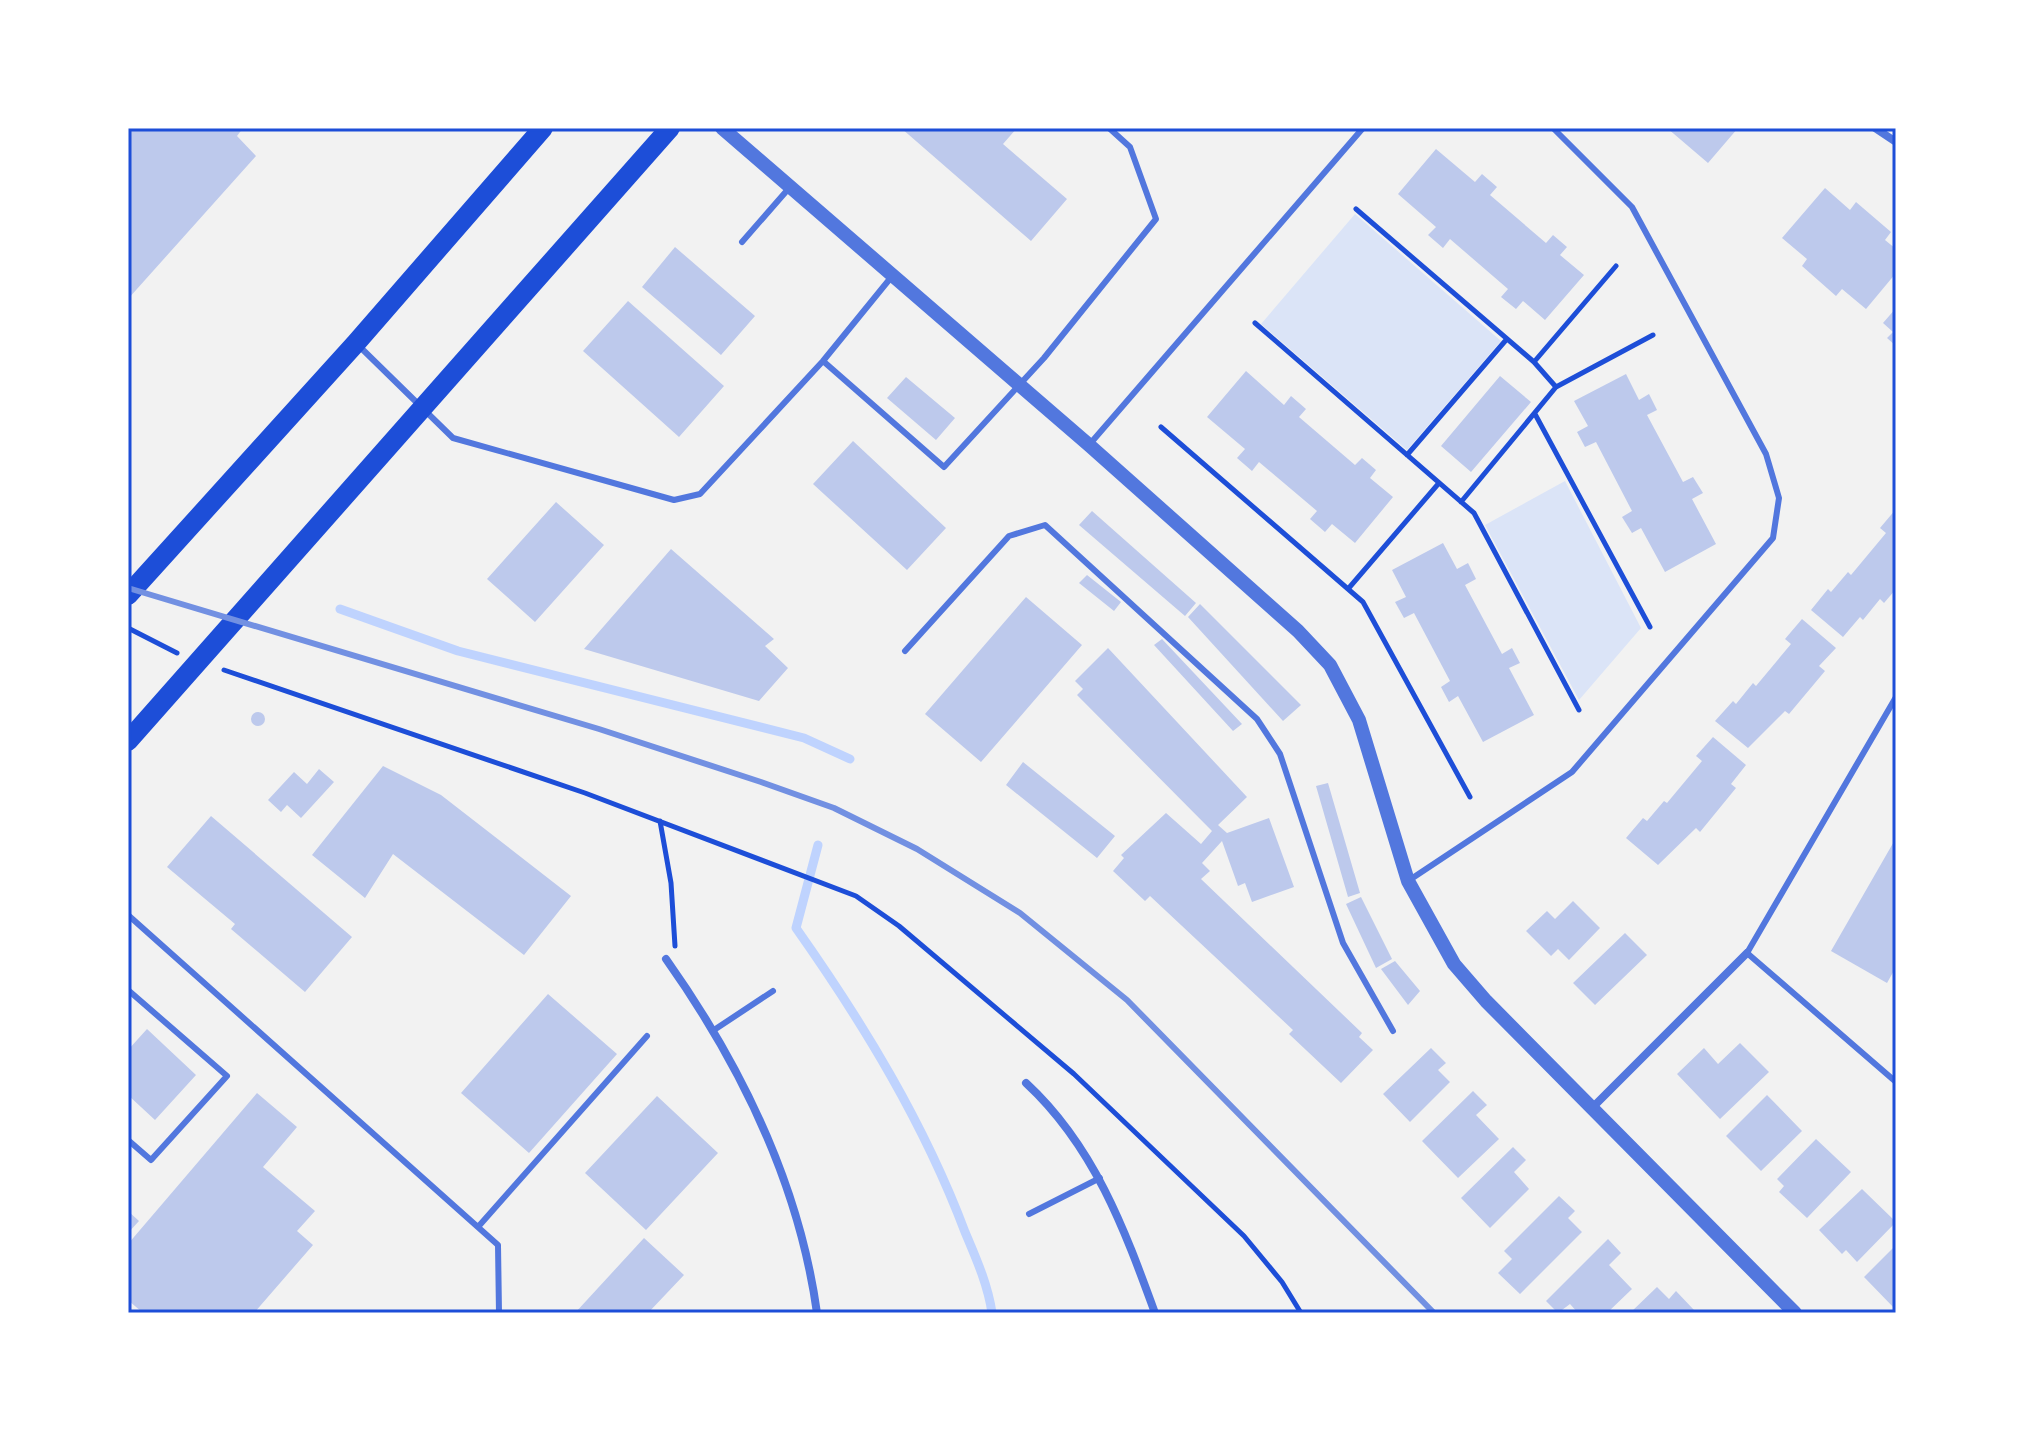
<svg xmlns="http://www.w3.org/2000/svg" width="2024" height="1441" font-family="Jost,sans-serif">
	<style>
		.green { fill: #dbe4f7 }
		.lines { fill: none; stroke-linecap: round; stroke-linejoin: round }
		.stream { stroke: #bfd3fe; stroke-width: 9 }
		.building { fill: #bdc9ec }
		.path { stroke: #1d4ed8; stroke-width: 5 }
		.service { stroke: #5277de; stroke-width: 6 }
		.minor { stroke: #5277de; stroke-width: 8 }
		.tertiary { stroke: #5277de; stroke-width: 14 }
		.primary { stroke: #1d4ed8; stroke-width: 20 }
		.rail { stroke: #7290e2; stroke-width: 6 }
		.neatline { fill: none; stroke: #1d4ed8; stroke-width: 3 }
	</style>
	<rect width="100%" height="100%" fill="#f2f2f2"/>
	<path class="green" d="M 1355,214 L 1501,341 L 1407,450 L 1261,324 Z
		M 1565,481 L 1641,628 L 1579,700 L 1485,525 Z"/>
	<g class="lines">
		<path class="stream" d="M 340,609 L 458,651 L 804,738 L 850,759
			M 818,845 L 796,928 C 863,1023 924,1123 965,1232 C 976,1258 988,1285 992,1313"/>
	</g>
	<path class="building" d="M 128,128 L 243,128 L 237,136 L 256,156 L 128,299 Z
		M 901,128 L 1017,128 L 1003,144 L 1067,199 L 1031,241 Z
		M 1667,128 L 1738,128 L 1708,163 Z
		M 1436,149 L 1475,182 L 1482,174 L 1497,187 L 1490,195 L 1546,243 L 1553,235 L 1567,247 L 1560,255 L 1584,275 L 1545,320 L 1523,301 L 1516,309 L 1501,297 L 1508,289 L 1450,239 L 1443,248 L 1428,235 L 1436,227 L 1398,194 Z
		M 1825,188 L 1850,210 L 1856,202 L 1891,232 L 1885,240 L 1896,249 L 1896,273 L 1866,309 L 1842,289 L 1836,296 L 1802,266 L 1807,259 L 1782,238 Z
		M 675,247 L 755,316 L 721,355 L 642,287 Z
		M 628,301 L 724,386 L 679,437 L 583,351 Z
		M 1896,308 L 1896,346 L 1887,338 L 1893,332 L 1883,323 Z
		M 1246,371 L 1284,405 L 1291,396 L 1306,409 L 1299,417 L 1355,465 L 1362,458 L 1376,470 L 1370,478 L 1393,497 L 1355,543 L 1332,524 L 1325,532 L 1310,519 L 1317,511 L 1259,462 L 1252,471 L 1237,458 L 1245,449 L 1207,417 Z
		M 1626,374 L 1639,400 L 1649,394 L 1657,410 L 1647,415 L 1683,482 L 1693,477 L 1703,493 L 1692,499 L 1716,544 L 1665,572 L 1641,528 L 1632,533 L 1622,517 L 1632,511 L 1596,442 L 1585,447 L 1577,432 L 1588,426 L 1574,401 Z
		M 1500,376 L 1531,402 L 1471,472 L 1441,446 Z
		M 906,377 L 955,418 L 936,440 L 887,398 Z
		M 853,441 L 946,528 L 907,570 L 813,484 Z
		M 556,502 L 604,545 L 535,622 L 487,579 Z
		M 1896,509 L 1896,589 L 1884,603 L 1880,599 L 1863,620 L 1860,617 L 1843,637 L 1811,610 L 1828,589 L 1831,592 L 1848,572 L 1851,575 L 1886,533 L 1880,528 Z
		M 1092,511 L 1196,603 L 1185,616 L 1079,525 Z
		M 1443,543 L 1457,569 L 1468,563 L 1476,579 L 1465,585 L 1502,654 L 1512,648 L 1520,663 L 1509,668 L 1534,715 L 1483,742 L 1458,696 L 1449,702 L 1441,687 L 1450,681 L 1414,613 L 1404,618 L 1395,602 L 1406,597 L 1392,570 Z
		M 671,549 L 774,639 L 765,646 L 788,668 L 759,701 L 584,649 Z
		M 1087,575 L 1121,602 L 1114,611 L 1079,583 Z
		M 1026,597 L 1082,645 L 981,762 L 925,714 Z
		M 1200,604 L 1301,705 L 1283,721 L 1188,617 Z
		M 1802,619 L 1836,648 L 1819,666 L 1825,671 L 1789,714 L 1785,711 L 1748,748 L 1715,721 L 1733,701 L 1736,704 L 1753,683 L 1756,686 L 1791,644 L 1785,639 Z
		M 1162,639 L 1242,724 L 1233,731 L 1154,645 Z
		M 1108,648 L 1247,797 L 1218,825 L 1227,833 L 1269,818 L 1294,887 L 1252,902 L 1245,883 L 1238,886 L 1222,841 L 1202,863 L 1210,871 L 1201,879 L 1362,1033 L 1359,1037 L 1373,1050 L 1341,1083 L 1289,1034 L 1293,1030 L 1150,896 L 1145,901 L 1113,871 L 1124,858 L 1121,855 L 1166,813 L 1201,844 L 1212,831 L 1077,695 L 1083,689 L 1075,681 Z
		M251 719a7 7 0 1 1 14 0a7 7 0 1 1-14 0Z
		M 1713,737 L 1746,765 L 1731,784 L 1736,788 L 1700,832 L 1696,828 L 1658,865 L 1626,838 L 1643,818 L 1647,821 L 1664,801 L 1667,803 L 1702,761 L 1696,756 Z
		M 1023,762 L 1115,836 L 1097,858 L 1006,785 Z
		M 383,766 L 441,795 L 571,896 L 524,955 L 393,854 L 365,898 L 312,855 Z
		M 319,769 L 334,782 L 301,818 L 287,805 L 281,812 L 268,800 L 294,772 L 307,784 Z
		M 1328,783 L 1360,893 L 1348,897 L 1316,786 Z
		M 211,816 L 352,937 L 305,992 L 231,929 L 235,924 L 167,867 Z
		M 1896,838 L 1896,967 L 1887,983 L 1831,951 Z
		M 1361,897 L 1392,959 L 1376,968 L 1346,904 Z
		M 1573,901 L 1600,928 L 1569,960 L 1558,949 L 1551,956 L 1526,931 L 1547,911 L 1555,919 Z
		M 1625,933 L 1647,955 L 1595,1005 L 1573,983 Z
		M 1395,961 L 1420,991 L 1408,1005 L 1381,969 Z
		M 548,994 L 617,1054 L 529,1153 L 461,1093 Z
		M 147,1029 L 196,1075 L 155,1120 L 128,1095 L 128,1050 Z
		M 1740,1043 L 1769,1072 L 1720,1119 L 1677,1074 L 1704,1048 L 1718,1064 Z
		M 1431,1048 L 1446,1063 L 1438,1070 L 1450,1082 L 1410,1122 L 1383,1094 Z
		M 1473,1091 L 1487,1105 L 1476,1115 L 1499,1139 L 1458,1178 L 1422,1141 Z
		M 257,1093 L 297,1127 L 263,1167 L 315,1211 L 297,1231 L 313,1245 L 254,1313 L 143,1313 L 128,1300 L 128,1244 Z
		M 1767,1095 L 1802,1131 L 1761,1171 L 1726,1136 Z
		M 657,1096 L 718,1153 L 646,1230 L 585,1173 Z
		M 1816,1139 L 1851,1172 L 1807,1218 L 1779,1192 L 1784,1186 L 1777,1179 Z
		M 1513,1147 L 1526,1160 L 1514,1172 L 1529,1189 L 1490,1228 L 1461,1198 Z
		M 1862,1189 L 1896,1222 L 1857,1262 L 1846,1250 L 1842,1254 L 1819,1230 Z
		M 1559,1196 L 1575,1211 L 1568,1218 L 1582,1232 L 1520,1294 L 1498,1273 L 1512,1259 L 1504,1251 Z
		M 128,1211 L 139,1221 L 128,1233 Z
		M 644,1238 L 684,1275 L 648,1313 L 575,1313 Z
		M 1608,1239 L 1621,1253 L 1609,1265 L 1632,1289 L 1607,1313 L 1578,1313 L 1570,1304 L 1558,1313 L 1546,1301 Z
		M 1896,1245 L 1896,1310 L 1864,1277 Z
		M 1657,1287 L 1669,1299 L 1676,1291 L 1694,1310 L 1691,1313 L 1630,1313 Z"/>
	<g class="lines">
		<path class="path" d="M 1356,209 L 1534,362 L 1556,387 L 1461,502
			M 1255,323 L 1474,513 L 1579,710
			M 1534,362 L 1616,266
			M 1556,387 L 1653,335
			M 1535,414 L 1650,627
			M 1161,427 L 1363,602 L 1470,797
			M 1407,455 L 1506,340
			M 1348,589 L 1439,483
			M 128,628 L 177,653
			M 224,670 L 585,793 L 856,896 L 899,926 L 1074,1074 L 1244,1236 L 1282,1282 L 1301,1313
			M 660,821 L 671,883 L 675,946"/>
		<path class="service" d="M 742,242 L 790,187
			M 358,345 L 453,438 L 674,500 L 700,494 L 823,361 L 893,275
			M 823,361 L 944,467 L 1044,358 L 1156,219 L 1130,147 L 1109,128
			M 1089,445 L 1363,128
			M 905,651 L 1009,536 L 1045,525 L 1257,719 L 1280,754 L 1343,943 L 1393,1031
			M 1896,697 L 1747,953 L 1896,1082
			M 1408,881 L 1572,772 L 1773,538 L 1779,498 L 1766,454 L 1632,207 L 1553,128
			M 128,915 L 498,1245 L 499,1313
			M 128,990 L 227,1076 L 151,1160 L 128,1140
			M 714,1030 L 773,991
			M 1029,1214 L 1100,1178
			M 478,1227 L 647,1036"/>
		<path class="minor" d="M 1875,128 L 1896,142
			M 666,959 C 741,1065 799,1183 817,1313
			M 1026,1083 C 1094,1146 1124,1228 1155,1313
			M 1592,1108 L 1747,953"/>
		<path class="tertiary" d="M 722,128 L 1089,445 L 1298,631 L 1330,665 L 1359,720 L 1408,881 L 1454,964 L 1486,1001 L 1795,1313"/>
		<path class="primary" d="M 128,595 L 356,343 L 543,128
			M 128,741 L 670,128"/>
		<path class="rail" d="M 128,588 L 599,729 L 761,782 L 834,808 L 917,849 L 1020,913 L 1127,1000 L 1434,1313"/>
	</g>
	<rect width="2024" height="1441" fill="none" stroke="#ffffff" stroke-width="260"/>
	<rect x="130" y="130" width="1764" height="1181" class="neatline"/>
</svg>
